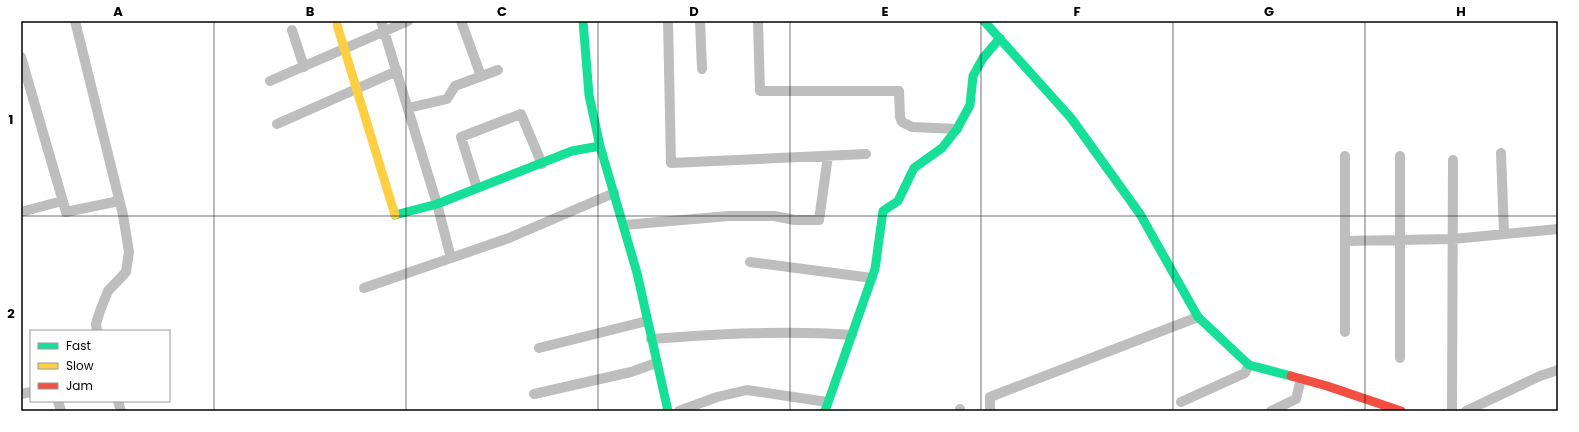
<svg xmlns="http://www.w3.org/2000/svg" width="1579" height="432" font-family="Poppins,sans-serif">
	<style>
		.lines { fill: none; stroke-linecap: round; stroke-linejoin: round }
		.street { stroke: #bebebe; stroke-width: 10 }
		.fast { stroke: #16e098; stroke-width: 9 }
		.slow { stroke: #ffcf43; stroke-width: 9 }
		.jam { stroke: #f24e42; stroke-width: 9 }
		.grid { fill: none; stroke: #000; stroke-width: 1; stroke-opacity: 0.55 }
		.neatline { fill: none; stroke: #000; stroke-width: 1.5 }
		.grid-label { font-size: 13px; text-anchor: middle; font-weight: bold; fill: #000 }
	</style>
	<rect width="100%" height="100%" fill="#fff"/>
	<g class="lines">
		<path class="street" d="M 75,21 L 123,215 L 129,252 L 126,272 L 108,291 L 100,311 L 96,324 L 97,331
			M 381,21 L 437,204 L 451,258
			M 461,21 L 481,76
			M 668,21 L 671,163 L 866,154
			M 700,21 L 702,69
			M 758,21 L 760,91 L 899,91 L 900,117 L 902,122 L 912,127 L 957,129
			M 292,30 L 304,67
			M 21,57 L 66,212 L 119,201
			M 270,81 L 408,21
			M 408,108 L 447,99 L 455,86 L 498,70
			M 277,124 L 397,71
			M 1501,153 L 1504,234
			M 477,188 L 461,137 L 521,114 L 542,164
			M 21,212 L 62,201
			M 624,225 L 729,216 L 774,216 L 795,220 L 819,220 L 828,156
			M 1345,241 L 1453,239 L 1558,229
			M 750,262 L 872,278
			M 364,288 L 509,238 L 614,193
			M 1345,332 L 1345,156
			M 651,339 C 718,334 785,330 852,335
			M 539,348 L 647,321
			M 1400,358 L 1400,156
			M 21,394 L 31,392
			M 534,394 L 631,372 L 656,363
			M 58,401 L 61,411
			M 118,401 L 121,411
			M 1181,402 L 1245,373 L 1249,365
			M 679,411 L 717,397 L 747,390 L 827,402
			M 960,411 L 960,409
			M 990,411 L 990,397 L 1198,317
			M 1271,411 L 1296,399 L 1301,379
			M 1452,411 L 1453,160
			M 1466,411 L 1540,376 L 1558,370"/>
		<path class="fast" d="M 583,21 L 589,95 L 600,146 L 637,273 L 668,411
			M 984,21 L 1071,118 L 1140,214 L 1198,317 L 1249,365 L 1291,376
			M 395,215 L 437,204 L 572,151 L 600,146
			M 825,411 L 875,269 L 883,211 L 898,201 L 914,168 L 942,148 L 957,129 L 970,105 L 973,76 L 983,58 L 1000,38"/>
		<path class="slow" d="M 337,25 L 395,215"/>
		<path class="jam" d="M 1291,376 L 1327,386 L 1401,411"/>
	</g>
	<path class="grid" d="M 214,21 L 214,411M 406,21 L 406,411M 598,21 L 598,411M 790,21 L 790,411M 981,21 L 981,411M 1173,21 L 1173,411M 1365,21 L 1365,411M 21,216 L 1558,216"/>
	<rect width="1579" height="432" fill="none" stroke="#ffffff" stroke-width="44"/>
	<rect x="30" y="330" width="140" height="72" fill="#ffffff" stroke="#999999"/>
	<rect x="38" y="343" width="20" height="6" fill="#16e098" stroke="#999999"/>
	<text x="66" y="350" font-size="12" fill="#000000">Fast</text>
	<rect x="38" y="363" width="20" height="6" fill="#ffcf43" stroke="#999999"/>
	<text x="66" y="370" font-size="12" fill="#000000">Slow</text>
	<rect x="38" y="383" width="20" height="6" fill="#f24e42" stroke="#999999"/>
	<text x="66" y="390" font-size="12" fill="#000000">Jam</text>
	<rect x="22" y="22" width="1535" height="388" class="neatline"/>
	<g class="grid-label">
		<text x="118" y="16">A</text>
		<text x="310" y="16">B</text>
		<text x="502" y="16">C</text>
		<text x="694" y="16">D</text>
		<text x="885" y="16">E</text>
		<text x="1077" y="16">F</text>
		<text x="1269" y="16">G</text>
		<text x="1461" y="16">H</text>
		<text x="11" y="124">1</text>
		<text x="11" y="318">2</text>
	</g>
</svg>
